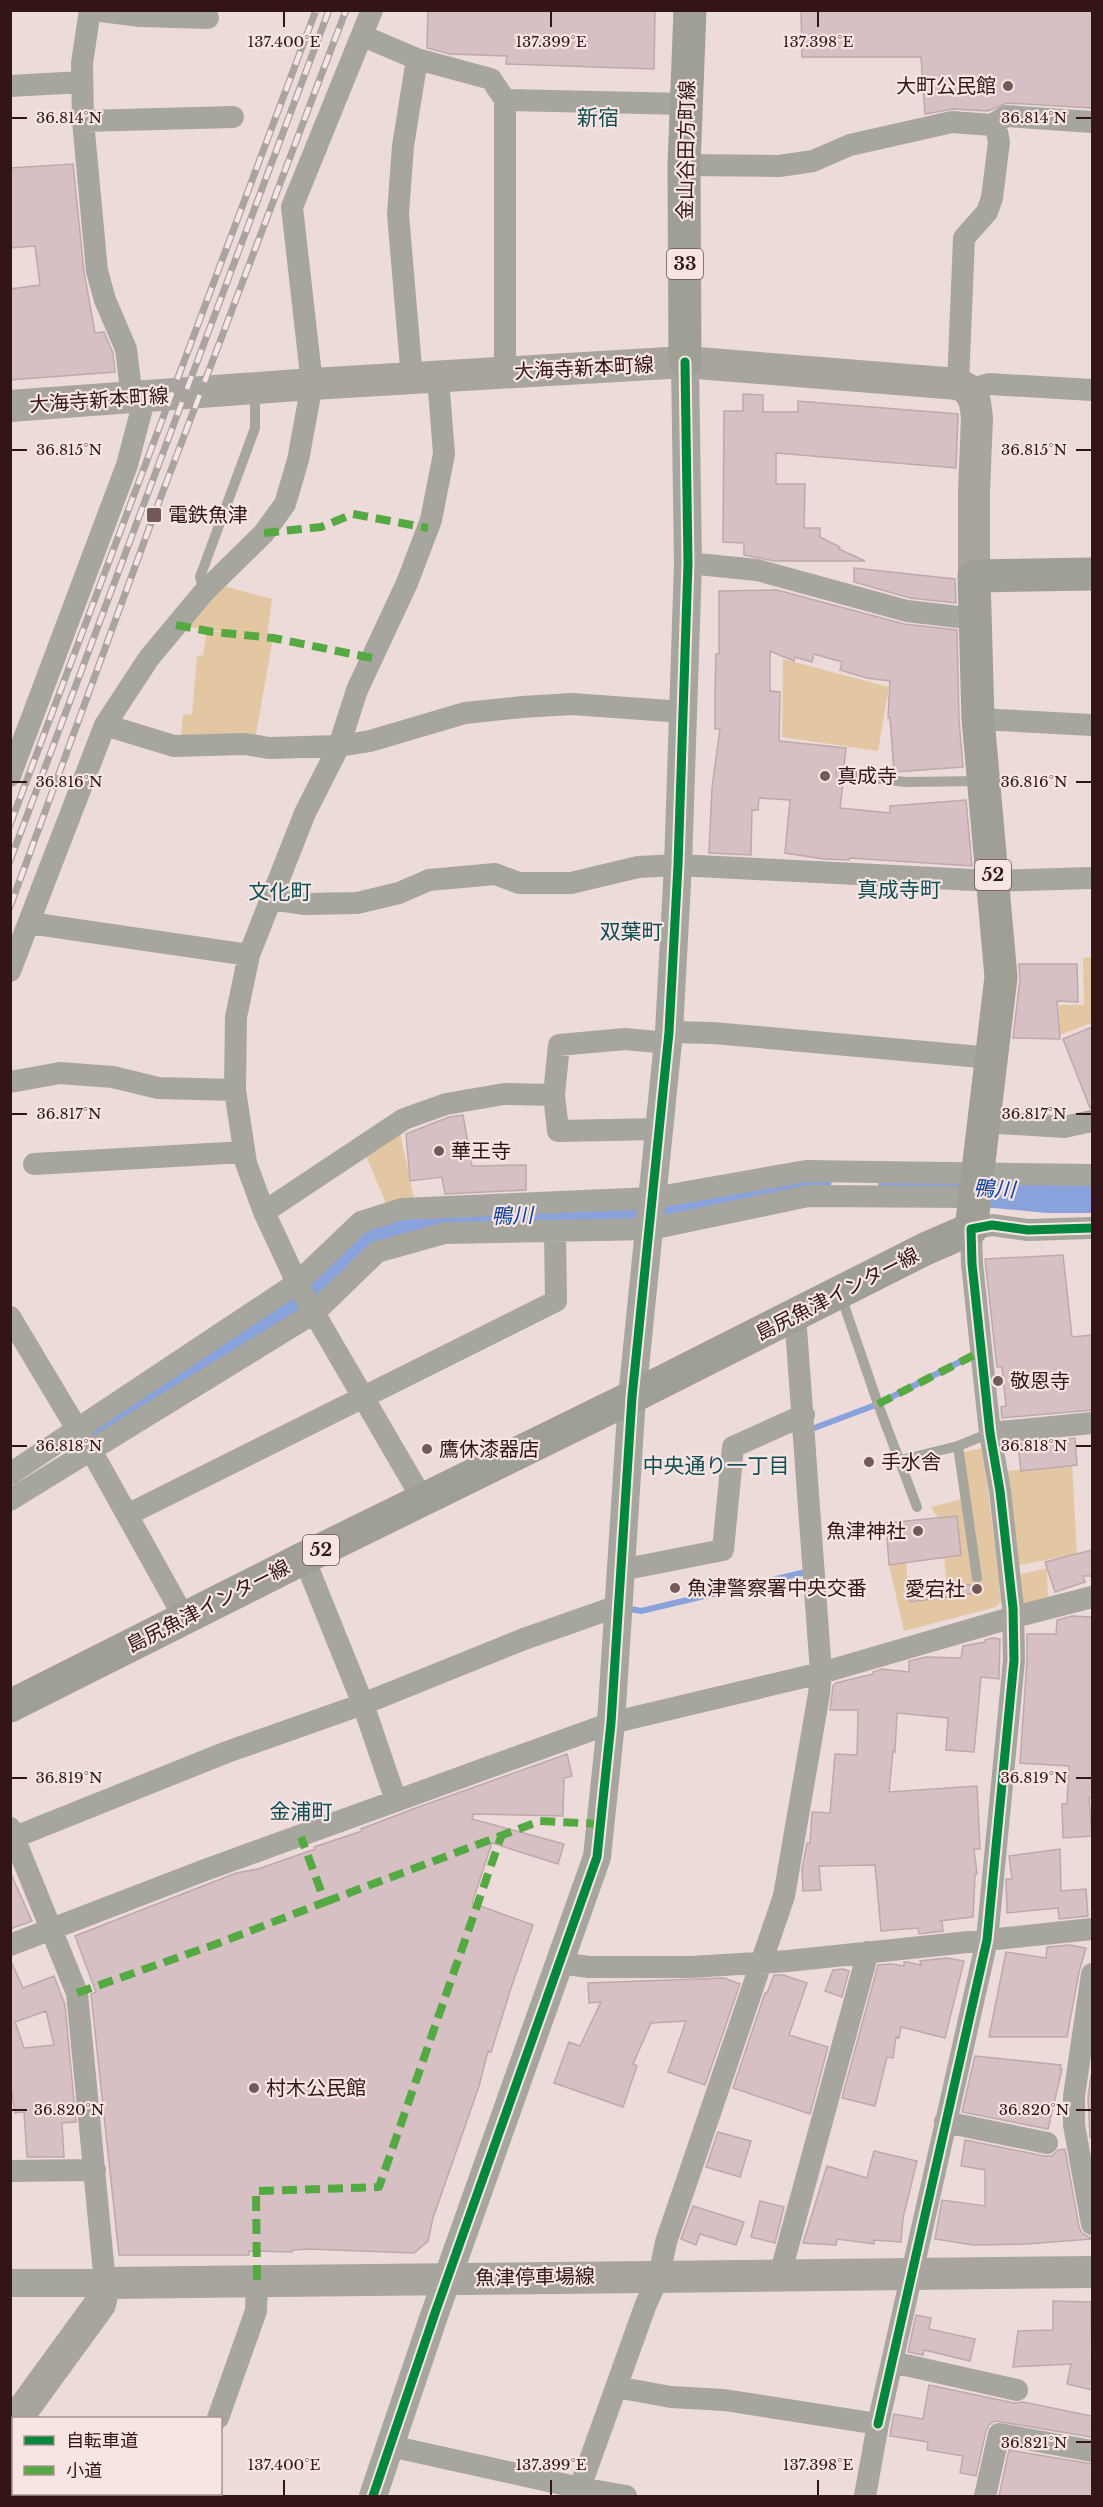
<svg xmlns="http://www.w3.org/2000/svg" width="1103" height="2507" font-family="'Libre Baskerville','Noto Sans JP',serif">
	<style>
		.green { fill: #e2c7a2 }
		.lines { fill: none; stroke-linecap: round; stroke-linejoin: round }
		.stream { stroke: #8aa2db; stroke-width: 6 }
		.river { stroke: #8aa2db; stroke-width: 36 }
		.building { fill: #d6c0c3; stroke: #bea8ac; stroke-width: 1.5; fill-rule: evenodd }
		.service { stroke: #a7a69e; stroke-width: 10 }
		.minor { stroke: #a7a69e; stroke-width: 22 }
		.tertiary { stroke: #a7a69e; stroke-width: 28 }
		.secondary { stroke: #a7a59e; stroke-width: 32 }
		.primary { stroke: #a09f96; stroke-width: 33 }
		.rail-casing { stroke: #aaa49f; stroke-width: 7 }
		.rail { stroke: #f7e5e4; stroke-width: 4.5; stroke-dasharray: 14; stroke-linecap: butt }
		.minor-bridge { stroke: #a7a69e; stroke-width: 22 }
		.quiet { stroke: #54a942; stroke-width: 8; stroke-dasharray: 15 8; stroke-linecap: butt }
		.cycleway-casing { stroke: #f7e5e4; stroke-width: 13 }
		.cycleway { stroke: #00873e; stroke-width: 9 }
		.ticks { fill: none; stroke: #321514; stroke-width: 2 }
		.poi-dot { fill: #735a59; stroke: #f7e5e4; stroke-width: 2 }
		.labels { text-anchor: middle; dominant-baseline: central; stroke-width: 4.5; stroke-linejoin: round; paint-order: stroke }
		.shield { fill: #f7e5e4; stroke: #6d5352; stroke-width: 1.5 }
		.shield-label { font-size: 18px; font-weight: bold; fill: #321514 }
		.poi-label { font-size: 20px; fill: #321514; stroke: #f7e5e4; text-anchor: start }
		.street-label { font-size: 20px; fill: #321514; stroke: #f7e5e4 }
		.neighbourhood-label { font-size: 21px; fill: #0f4e52; stroke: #f7e5e4 }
		.water-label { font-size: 21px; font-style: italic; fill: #10409d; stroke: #f7e5e4 }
		.ticks-label { font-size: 15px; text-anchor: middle; fill: #321514; stroke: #f7e5e4; stroke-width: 4.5; stroke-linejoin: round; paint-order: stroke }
	</style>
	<rect width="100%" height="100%" fill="#eddbda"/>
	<path class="green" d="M 213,583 L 272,599 L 267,637 L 273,638 L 254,745 L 180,746 L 183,715 L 192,714 L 197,656 L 203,655 L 207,631 L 233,633 L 176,625 Z
		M 783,659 L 889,687 L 878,751 L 782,737 Z
		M 1092,957 L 1092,1023 L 1059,1035 L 1059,1005 L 1084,1005 L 1083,958 Z
		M 399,1128 L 414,1199 L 387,1206 L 364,1151 Z
		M 983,1448 L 1001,1601 L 996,1607 L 904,1631 L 889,1565 L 906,1563 L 910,1602 L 948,1597 L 944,1558 L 961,1555 L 957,1517 L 938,1518 L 931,1507 L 962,1499 L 954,1454 Z
		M 1072,1465 L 1077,1554 L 1009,1567 L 1006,1471 Z
		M 1047,1568 L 1048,1599 L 1013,1608 L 1010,1577 Z"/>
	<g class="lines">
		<path class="stream" d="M 809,1430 L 878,1404 L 977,1353
			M 625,1608 L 641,1611 L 810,1571"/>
		<path class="river" d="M 896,1181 L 1049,1195 L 1092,1195
			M 89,1434 L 282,1308 L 358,1238 L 392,1225 L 444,1219 L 690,1209 L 814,1179"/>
	</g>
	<path class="building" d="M 428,10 L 655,11 L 654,69 L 506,64 L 507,56 L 450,54 L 427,48 Z
		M 801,10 L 1092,10 L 1092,108 L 1007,103 L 988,111 L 953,109 L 925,114 L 921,57 L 802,57 Z
		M 73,164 L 84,272 L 95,333 L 104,332 L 113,353 L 115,372 L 10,380 L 10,289 L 40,285 L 35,246 L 10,248 L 10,168 Z
		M 743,394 L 763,395 L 763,412 L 798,412 L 798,401 L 958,414 L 956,468 L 776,453 L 776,484 L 805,484 L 804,528 L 820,528 L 820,537 L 840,547 L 839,549 L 865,561 L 774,561 L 744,555 L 744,543 L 723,542 L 724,411 L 743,411 Z
		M 854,568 L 955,579 L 956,603 L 910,598 L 854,582 Z
		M 777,590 L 904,624 L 957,630 L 959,720 L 963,767 L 894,772 L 890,718 L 888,718 L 890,681 L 867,678 L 840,670 L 842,662 L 814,654 L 812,662 L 795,657 L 794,661 L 770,651 L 770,691 L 780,692 L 779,741 L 846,748 L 844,767 L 837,769 L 836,774 L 838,780 L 843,782 L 840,808 L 890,813 L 890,806 L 966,800 L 972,866 L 850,858 L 849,860 L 824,859 L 785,853 L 790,800 L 759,798 L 758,810 L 752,810 L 751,855 L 709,853 L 712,788 L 720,729 L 715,729 L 715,691 L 716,654 L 719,654 L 719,591 Z
		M 1019,964 L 1077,964 L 1078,1002 L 1057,1001 L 1060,1039 L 1013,1038 L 1020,979 Z
		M 1092,1027 L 1092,1108 L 1090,1108 L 1063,1039 Z
		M 463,1115 L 472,1166 L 526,1165 L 526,1190 L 445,1194 L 442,1177 L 410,1181 L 406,1134 L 449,1117 Z
		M 1063,1255 L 1072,1337 L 1092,1335 L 1092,1410 L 1002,1418 L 1001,1407 L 1006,1406 L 1002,1367 L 997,1367 L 985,1259 Z
		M 1075,1438 L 1077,1465 L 1021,1471 L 1018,1444 Z
		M 957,1516 L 961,1555 L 889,1565 L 886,1523 Z
		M 1092,1550 L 1092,1576 L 1083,1576 L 1085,1582 L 1055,1592 L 1045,1562 Z
		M 908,1583 L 974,1585 L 975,1593 L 910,1602 Z
		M 1072,1616 L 1092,1617 L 1092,1798 L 1089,1798 L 1092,1836 L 1063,1838 L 1062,1804 L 1067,1804 L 1069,1766 L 1020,1763 L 1027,1661 L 1027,1634 L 1056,1634 L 1057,1620 Z
		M 992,1638 L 1000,1639 L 999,1679 L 981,1677 L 974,1752 L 946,1750 L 948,1718 L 897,1713 L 895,1752 L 893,1751 L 889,1792 L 977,1786 L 980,1849 L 974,1849 L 977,1874 L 975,1875 L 973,1917 L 939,1921 L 942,1921 L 943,1931 L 919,1934 L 918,1928 L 881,1931 L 875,1865 L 819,1866 L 821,1890 L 803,1891 L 802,1869 L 807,1843 L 810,1843 L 812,1812 L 830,1813 L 835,1754 L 857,1755 L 858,1710 L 830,1710 L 833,1686 L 836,1683 L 873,1674 L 873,1672 L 882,1669 L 909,1672 L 909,1661 L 926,1657 L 961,1658 L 963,1646 L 985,1642 L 985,1640 Z
		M 567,1754 L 572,1776 L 564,1778 L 563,1816 L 473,1814 L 472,1819 L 564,1844 L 558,1864 L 492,1843 L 472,1903 L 533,1925 L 512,1985 L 491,2052 L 488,2051 L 479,2086 L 433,2218 L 428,2241 L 414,2253 L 308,2249 L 292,2250 L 292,2252 L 249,2251 L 249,2255 L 119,2255 L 91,1994 L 96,1992 L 75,1936 L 236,1873 L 258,1869 L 315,1849 L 314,1847 L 362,1831 L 361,1829 L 413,1809 Z
		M 1060,1849 L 1061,1891 L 1086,1889 L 1088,1916 L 1059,1919 L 1058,1908 L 1007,1913 L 1006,1879 L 1012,1879 L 1009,1856 Z
		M 10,1872 L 32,1921 L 10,1929 Z
		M 1070,1945 L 1086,1948 L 1079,1972 L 1067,2037 L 989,2037 L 1006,1952 L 1046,1958 L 1047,1947 Z
		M 947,1958 L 964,1961 L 945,2038 L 901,2027 L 899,2038 L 896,2037 L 893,2058 L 887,2057 L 875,2106 L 842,2098 L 878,1965 L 891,1964 L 904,1966 L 904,1962 L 907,1962 L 921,1965 L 920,1961 Z
		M 10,1959 L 23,1988 L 54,1976 L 65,2005 L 76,2122 L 62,2123 L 64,2157 L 27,2157 L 24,2112 L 15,2113 L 10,2081 ZM 46,2011 L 54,2045 L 24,2048 L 15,2022 Z
		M 843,1969 L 849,1971 L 842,1997 L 825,1991 L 833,1970 Z
		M 774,1975 L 783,1975 L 807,1983 L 789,2035 L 828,2047 L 810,2114 L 733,2088 L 765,1993 L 767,1993 Z
		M 724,1978 L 740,1984 L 705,2085 L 668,2072 L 686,2021 L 651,2023 L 633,2064 L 637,2066 L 623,2107 L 554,2083 L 569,2042 L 580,2046 L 601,2002 L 589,2003 L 588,1983 Z
		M 975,2056 L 1061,2065 L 1060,2069 L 1062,2069 L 1048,2129 L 962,2112 Z
		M 1091,2075 L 1092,2136 L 1090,2137 L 1088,2097 Z
		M 718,2132 L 751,2141 L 740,2177 L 706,2167 Z
		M 965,2140 L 1044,2156 L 1052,2156 L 1058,2150 L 1065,2149 L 1079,2227 L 1082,2233 L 1092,2239 L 1027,2244 L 973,2245 L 935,2239 L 942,2200 L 985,2206 L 985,2170 L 961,2166 Z
		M 874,2151 L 917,2161 L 903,2218 L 901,2242 L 874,2240 L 874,2244 L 837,2239 L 836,2245 L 803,2243 L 827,2166 L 867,2178 Z
		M 760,2201 L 784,2207 L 775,2243 L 751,2237 Z
		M 693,2206 L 744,2222 L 736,2245 L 700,2234 L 696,2245 L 681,2239 Z
		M 1053,2301 L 1091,2302 L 1092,2390 L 1067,2384 L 1071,2364 L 1013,2367 L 1018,2331 L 1053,2330 Z
		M 916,2315 L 931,2318 L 929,2329 L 975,2339 L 970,2361 L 924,2350 L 923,2355 L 908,2352 Z
		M 929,2385 L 1014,2403 L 1023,2402 L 1092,2416 L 1092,2437 L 995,2421 L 989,2425 L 986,2431 L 976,2476 L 960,2473 L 963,2456 L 927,2450 L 928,2442 L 890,2436 L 894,2414 L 923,2419 Z
		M 1009,2450 L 1092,2464 L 1092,2496 L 999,2496 Z"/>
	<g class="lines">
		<path class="service" d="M 204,592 L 200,577 L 255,428 L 255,392
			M 843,774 L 905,782 L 981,781
			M 841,1296 L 878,1404 L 917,1507
			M 958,1446 L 977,1578
			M 901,1460 L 958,1446 L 990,1433"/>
		<path class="minor" d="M 90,10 L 82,63 L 83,121 L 97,271 L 105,300 L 126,349 L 132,398
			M 93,10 L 140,16 L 208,18
			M 363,36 L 417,59 L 491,79 L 505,100 L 505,373
			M 10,86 L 82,82
			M 505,100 L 687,104
			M 83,121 L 233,117
			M 992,125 L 1006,116 L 1092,122
			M 684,165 L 779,166 L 813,161 L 850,145 L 952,122 L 992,125 L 997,132 L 999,142 L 992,198 L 987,212 L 964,238 L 958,384
			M 412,379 L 398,214 L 403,146 L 417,59
			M 969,390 L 989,384 L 1092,390
			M 688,563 L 757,570 L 907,611 L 976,619
			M 978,719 L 1092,725
			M 105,725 L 174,746 L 245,744 L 269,748 L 339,746 L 370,741 L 465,713 L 522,707 L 572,704 L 683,712
			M 10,776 L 127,465 L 145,397
			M 271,899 L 305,904 L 357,903 L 399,893 L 429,880 L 495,874 L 519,883 L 571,883 L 638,867 L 678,865 L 993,881 L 1092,878
			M 29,923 L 249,955
			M 10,971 L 105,725 L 149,658 L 204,592 L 264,533 L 285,504 L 298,460 L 312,384 L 292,207 L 372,10
			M 669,1032 L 713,1033 L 992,1058
			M 10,1082 L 60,1073 L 113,1077 L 158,1088 L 235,1090
			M 554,1095 L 558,1131 L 660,1129
			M 984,1122 L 1064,1127 L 1092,1121
			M 34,1164 L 244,1152
			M 264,1212 L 404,1119 L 446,1104 L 504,1094 L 554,1095 L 559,1045 L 625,1039 L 668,1043
			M 10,1317 L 77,1429
			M 990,1433 L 1092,1423
			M 92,1452 L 185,1619
			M 10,1474 L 297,1283 L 361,1222 L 402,1209 L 653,1198 L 806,1171 L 1092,1175
			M 10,1500 L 314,1313 L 377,1252 L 445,1233 L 651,1229 L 808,1196 L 974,1197
			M 423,1500 L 299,1287 L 264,1212 L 246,1163 L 235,1090 L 236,1017 L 249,955 L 305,813 L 339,746 L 357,690 L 407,583 L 431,520 L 444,454 L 438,378
			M 127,1515 L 556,1301 L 555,1231
			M 304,1558 L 363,1704 L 396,1801
			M 621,1570 L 723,1550 L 733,1447 L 804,1415
			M 10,1828 L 77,1993 L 105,2283
			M 10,1839 L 227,1752 L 363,1704 L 524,1639 L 618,1606
			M 10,1945 L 205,1870 L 611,1723 L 821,1673 L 1014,1617 L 1092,1597
			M 559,1963 L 589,1967 L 691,1967 L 788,1961 L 1092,1929
			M 1092,1974 L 1074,2096 L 1074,2125 L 1092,2224
			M 945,2122 L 1047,2143
			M 10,2171 L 95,2170
			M 780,2275 L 868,1952
			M 892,2362 L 1017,2390
			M 616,2387 L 671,2397 L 724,2400 L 878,2424 L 865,2496
			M 218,2418 L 256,2311 L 257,2280
			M 878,2424 L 987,1940 L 1014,1660 L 1013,1608 L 1000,1491 L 990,1433 L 972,1264 L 971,1229 L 992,1225 L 1028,1230 L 1092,1228
			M 390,2446 L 580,2488 L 626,2496
			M 190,2496 L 191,2494
			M 577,2496 L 646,2304 L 659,2276 L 666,2242 L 784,1896 L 819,1694 L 821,1673 L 795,1314
			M 985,2496 L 999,2434 L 1092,2451"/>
		<path class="tertiary" d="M 10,2283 L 105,2283
			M 10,2486 L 14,2487
			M 33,2494 L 41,2496
			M 373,2496 L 435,2313 L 597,1857 L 611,1723 L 632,1397 L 669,1032 L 678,865 L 688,563 L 685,362"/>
		<path class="secondary" d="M 10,406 L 312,384 L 685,362 L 958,384 L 969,390 L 975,402 L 977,418 L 974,492 L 974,576
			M 17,2418 L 100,2304 L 105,2283 L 1092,2272"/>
		<path class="primary" d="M 685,362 L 684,165 L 690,10
			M 10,1706 L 304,1558 L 632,1397 L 925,1249 L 971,1229 L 1001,977 L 978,719 L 974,576 L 1092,574"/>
		<g class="rail-casing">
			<path id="rail" d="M 10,825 L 316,10
				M 10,861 L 329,10
				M 10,907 L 154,515 L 346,10"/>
		</g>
		<use href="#rail" class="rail"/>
		<path class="minor-bridge" d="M 77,1429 L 92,1452"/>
		<path class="quiet" d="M 264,533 L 321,527 L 353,514 L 428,528
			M 176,625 L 213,632 L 273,638 L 372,658
			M 878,1404 L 982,1351
			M 325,1902 L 540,1821 L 601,1824
			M 77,1993 L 219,1943 L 325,1902 L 301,1837
			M 257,2280 L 256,2191 L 379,2187 L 502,1834"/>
		<g class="cycleway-casing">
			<path id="cycleway" d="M 878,2424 L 987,1940 L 1014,1660 L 1013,1608 L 1000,1491 L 990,1433 L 972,1264 L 971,1229 L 992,1225 L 1028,1230 L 1092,1228
				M 373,2496 L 435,2313 L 597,1857 L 611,1723 L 632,1397 L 669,1032 L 678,865 L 688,563 L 685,362"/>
		</g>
		<use href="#cycleway" class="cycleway"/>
	</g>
	<path class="ticks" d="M 284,12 L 284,27M 551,12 L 551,27M 818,12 L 818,27M 12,118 L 27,118M 1076,118 L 1091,118M 12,450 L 27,450M 1076,450 L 1091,450M 12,782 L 27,782M 1076,782 L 1091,782M 12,1114 L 27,1114M 1076,1114 L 1091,1114M 12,1446 L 27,1446M 1076,1446 L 1091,1446M 12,1778 L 27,1778M 1076,1778 L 1091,1778M 12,2110 L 27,2110M 1076,2110 L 1091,2110M 1076,2442 L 1091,2442M 284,2480 L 284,2495M 551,2480 L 551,2495M 818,2480 L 818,2495"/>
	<g class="poi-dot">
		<circle cx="1008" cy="86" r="6"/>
		<rect x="146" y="507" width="16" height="16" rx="3"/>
		<circle cx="825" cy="776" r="6"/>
		<circle cx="439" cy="1151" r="6"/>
		<circle cx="998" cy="1381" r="6"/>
		<circle cx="427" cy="1449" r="6"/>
		<circle cx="869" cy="1462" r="6"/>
		<circle cx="918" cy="1531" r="6"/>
		<circle cx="675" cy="1588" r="6"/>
		<circle cx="977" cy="1589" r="6"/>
		<circle cx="254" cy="2088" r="6"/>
	</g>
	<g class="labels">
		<g class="shield">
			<rect x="667" y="249" width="36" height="30" rx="4.5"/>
			<rect x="975" y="860" width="36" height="30" rx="4.5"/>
			<rect x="303" y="1535" width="36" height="30" rx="4.5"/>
		</g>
		<g class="shield-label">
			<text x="685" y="264">33</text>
			<text x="993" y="875">52</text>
			<text x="321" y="1550">52</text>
		</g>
		<g class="poi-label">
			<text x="996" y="86" text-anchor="end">大町公民館</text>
			<text x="168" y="515">電鉄魚津</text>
			<text x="837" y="776">真成寺</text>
			<text x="451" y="1151">華王寺</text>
			<text x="1010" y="1381">敬恩寺</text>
			<text x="439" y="1449">鷹休漆器店</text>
			<text x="881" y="1462">手水舎</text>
			<text x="906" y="1531" text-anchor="end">魚津神社</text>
			<text x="687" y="1588">魚津警察署中央交番</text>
			<text x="965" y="1589" text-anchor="end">愛宕社</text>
			<text x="266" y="2088">村木公民館</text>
		</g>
		<g class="street-label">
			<text transform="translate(686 150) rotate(-89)">金山谷田方町線</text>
			<text transform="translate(584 368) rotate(-3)">大海寺新本町線</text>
			<text transform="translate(99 400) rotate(-4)">大海寺新本町線</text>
			<text transform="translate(837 1294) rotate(-27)">島尻魚津インター線</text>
			<text transform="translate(208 1606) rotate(-27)">島尻魚津インター線</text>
			<text transform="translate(535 2277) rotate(-1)">魚津停車場線</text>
		</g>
		<g class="neighbourhood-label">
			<text x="598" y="118">新宿</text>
			<text x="899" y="890">真成寺町</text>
			<text x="280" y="892">文化町</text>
			<text x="631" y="932">双葉町</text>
			<text x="716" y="1466">中央通り一丁目</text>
			<text x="301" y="1812">金浦町</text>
		</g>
		<g class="water-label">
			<text transform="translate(994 1189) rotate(3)">鴨川</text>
			<text transform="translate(512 1216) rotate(-2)">鴨川</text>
		</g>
	</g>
	<g class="ticks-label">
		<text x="284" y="47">137.400°E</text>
		<text x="551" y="47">137.399°E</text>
		<text x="818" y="47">137.398°E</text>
		<text x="1034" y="123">36.814°N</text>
		<text x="69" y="123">36.814°N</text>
		<text x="1034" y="455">36.815°N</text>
		<text x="69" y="455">36.815°N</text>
		<text x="69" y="787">36.816°N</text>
		<text x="1034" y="787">36.816°N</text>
		<text x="69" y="1119">36.817°N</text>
		<text x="1034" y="1119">36.817°N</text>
		<text x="69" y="1451">36.818°N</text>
		<text x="1034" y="1451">36.818°N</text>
		<text x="69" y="1783">36.819°N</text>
		<text x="1034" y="1783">36.819°N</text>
		<text x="69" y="2115">36.820°N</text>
		<text x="1034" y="2115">36.820°N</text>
		<text x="1034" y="2448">36.821°N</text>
		<text x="284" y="2470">137.400°E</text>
		<text x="551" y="2470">137.399°E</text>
		<text x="818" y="2470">137.398°E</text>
	</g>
	<rect width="1103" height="2507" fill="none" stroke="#321514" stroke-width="24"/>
	<rect x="12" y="2417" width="210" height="78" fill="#f7e5e4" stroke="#a89291" stroke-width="1.5"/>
	<rect x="24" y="2436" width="30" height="9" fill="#00873e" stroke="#a89291" stroke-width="1.5"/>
	<text x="66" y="2447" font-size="18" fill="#321514">自転車道</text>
	<rect x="24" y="2466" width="30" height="9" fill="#54a942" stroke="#a89291" stroke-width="1.5"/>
	<text x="66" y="2477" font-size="18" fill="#321514">小道</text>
</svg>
